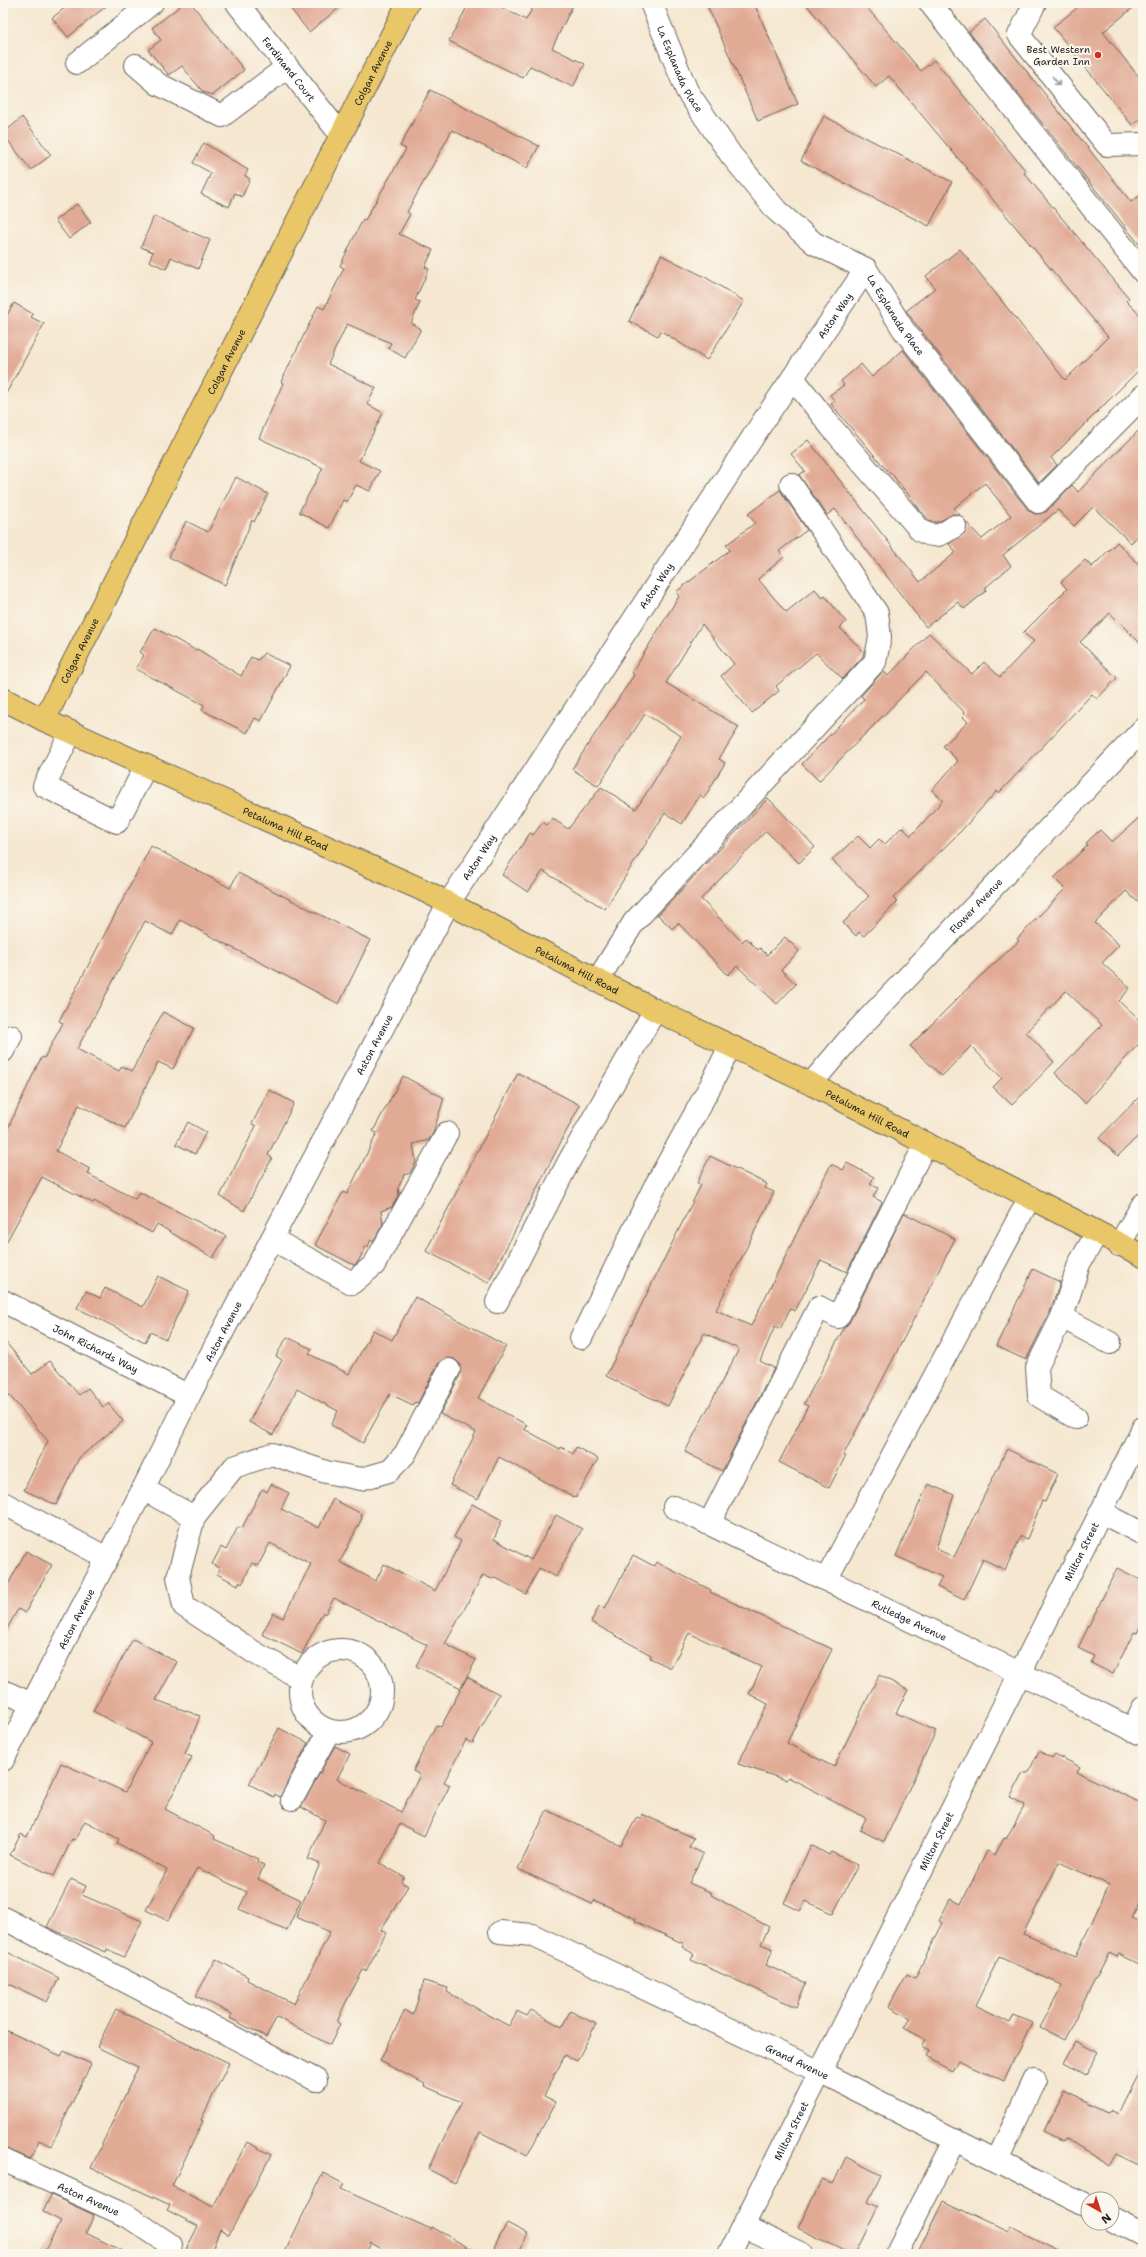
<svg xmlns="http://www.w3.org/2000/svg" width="1146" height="2257" font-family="'Shantell Sans',sans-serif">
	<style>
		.building { fill: #e1aa95; fill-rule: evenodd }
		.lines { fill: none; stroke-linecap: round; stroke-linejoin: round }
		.minor-casing { stroke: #68635b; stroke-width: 24 }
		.major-casing { stroke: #68635b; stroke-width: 24 }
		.minor { stroke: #fff; stroke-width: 22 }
		.major { stroke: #e9c769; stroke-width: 22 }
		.oneway { stroke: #999 }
		.poi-dot { fill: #c8321e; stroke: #fbf7ec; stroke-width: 1.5 }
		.labels { text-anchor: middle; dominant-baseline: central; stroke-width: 4; stroke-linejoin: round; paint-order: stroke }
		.poi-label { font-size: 10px; fill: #1c1c1c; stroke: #fbf7ec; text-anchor: end }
		.street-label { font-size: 10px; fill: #1c1c1c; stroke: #fbf7ec }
	</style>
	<rect width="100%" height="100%" fill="#fbf7ec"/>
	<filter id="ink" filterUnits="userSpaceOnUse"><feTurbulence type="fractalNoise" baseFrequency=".025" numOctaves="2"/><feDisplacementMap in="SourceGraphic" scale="8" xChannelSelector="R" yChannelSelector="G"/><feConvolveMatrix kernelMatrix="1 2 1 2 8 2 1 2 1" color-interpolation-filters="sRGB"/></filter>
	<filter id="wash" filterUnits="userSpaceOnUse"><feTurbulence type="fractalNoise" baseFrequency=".012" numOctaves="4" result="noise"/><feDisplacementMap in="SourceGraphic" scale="16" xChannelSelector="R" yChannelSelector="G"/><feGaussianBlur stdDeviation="0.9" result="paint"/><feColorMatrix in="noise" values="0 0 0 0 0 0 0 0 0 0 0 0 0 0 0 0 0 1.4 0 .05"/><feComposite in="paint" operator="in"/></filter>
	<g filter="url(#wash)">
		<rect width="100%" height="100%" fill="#f5e7d0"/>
		<g id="blocks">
			<path class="building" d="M 71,3 L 110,3 L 68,37 L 52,18 Z
				M 184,3 L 191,3 L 244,70 L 213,95 L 203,92 L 182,66 L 169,75 L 148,50 L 161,40 L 152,28 Z
				M 286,3 L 345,3 L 309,32 Z
				M 469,3 L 493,3 L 526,20 L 535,3 L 574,3 L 552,48 L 585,64 L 573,87 L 530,66 L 523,78 L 449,41 Z
				M 706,3 L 754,3 L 798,104 L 758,121 Z
				M 805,3 L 863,3 L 921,71 L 934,60 L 1026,171 L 1024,173 L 1129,298 L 1126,301 L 1143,318 L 1143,366 L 1051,458 L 1057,465 L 1039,483 L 906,311 L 935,288 L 926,276 L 960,249 L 1065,380 L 1108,337 L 889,76 L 876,87 Z
				M 1083,3 L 1139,3 L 1103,32 L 1143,82 L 1143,117 L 1132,125 L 1053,27 Z
				M 985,19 L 1131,202 L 1143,193 L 1143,249 L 969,32 Z
				M 430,90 L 539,146 L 527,168 L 452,130 L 407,212 L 410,214 L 399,234 L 433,250 L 425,267 L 429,269 L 415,300 L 420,302 L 411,323 L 421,329 L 405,358 L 388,348 L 391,343 L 347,324 L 328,364 L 376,388 L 367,404 L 383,413 L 359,461 L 380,471 L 370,491 L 356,485 L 347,502 L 343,500 L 329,528 L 299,512 L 323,468 L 259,438 L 283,383 L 281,382 L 318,306 L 324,309 L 344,268 L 340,266 L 363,219 L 365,220 L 406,149 L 400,146 Z
				M 824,116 L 952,182 L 929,226 L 801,161 Z
				M 22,117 L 51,155 L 31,170 L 3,134 Z
				M 204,143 L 248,170 L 245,176 L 250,179 L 242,197 L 235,193 L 229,207 L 201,194 L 211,173 L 193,163 Z
				M 77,204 L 91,222 L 69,239 L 55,220 Z
				M 154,216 L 210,240 L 198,269 L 171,257 L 166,269 L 149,261 L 153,252 L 141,247 Z
				M 661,255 L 705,277 L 744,301 L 707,360 L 661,331 L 658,336 L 629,321 Z
				M 14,303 L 33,314 L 31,317 L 44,324 L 3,399 L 3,322 Z
				M 903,350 L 1028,510 L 1034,514 L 1041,514 L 1047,511 L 1072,485 L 1078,492 L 1143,426 L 1143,530 L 1131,543 L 1093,507 L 1074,526 L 1058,510 L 1003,555 L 1011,566 L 986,587 L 986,591 L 964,609 L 958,602 L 926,627 L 835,509 L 827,515 L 799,475 L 805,471 L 791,454 L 808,440 L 920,582 L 956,552 L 949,544 L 966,532 L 966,522 L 982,539 L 1011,516 L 985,483 L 954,508 L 960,515 L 954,514 L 938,522 L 930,522 L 891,473 L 890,474 L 831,404 L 835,401 L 830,395 L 844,385 L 841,381 L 861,364 L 872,377 Z
				M 236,477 L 268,494 L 254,522 L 252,520 L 225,585 L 169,557 L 186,521 L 208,532 Z
				M 780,490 L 807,530 L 779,551 L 784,557 L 758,579 L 786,612 L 815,589 L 823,598 L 825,596 L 846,622 L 840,628 L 864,652 L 863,656 L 843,679 L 816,653 L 776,686 L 779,691 L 752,713 L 721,676 L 734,664 L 702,624 L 666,683 L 739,727 L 719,759 L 725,763 L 704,798 L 700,795 L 682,824 L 665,813 L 605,909 L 543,871 L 528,892 L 502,875 L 530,833 L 533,835 L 543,822 L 547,825 L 552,818 L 568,829 L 601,787 L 636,809 L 651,786 L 681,736 L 645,714 L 598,786 L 572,769 L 634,675 L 632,673 L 679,596 L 676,592 L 730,550 L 726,545 L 755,523 L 748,514 Z
				M 1117,542 L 1143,569 L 1143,646 L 1110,613 L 1080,642 L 1117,678 L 1097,699 L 1092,694 L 999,793 L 997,791 L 961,831 L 893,898 L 897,902 L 864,936 L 859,932 L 856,936 L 843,923 L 869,896 L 832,860 L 858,836 L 870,848 L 879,839 L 885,844 L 902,827 L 911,836 L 943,800 L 932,790 L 958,761 L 943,746 L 968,722 L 962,716 L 965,713 L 926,672 L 819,781 L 802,764 L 864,699 L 861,696 L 883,671 L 888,676 L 929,633 L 972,674 L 984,662 L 1000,677 L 1034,641 L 1023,633 L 1067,589 L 1061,582 L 1085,560 L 1092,567 Z
				M 155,628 L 195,650 L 197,649 L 241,676 L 251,657 L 258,660 L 264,653 L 290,666 L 261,721 L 255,718 L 247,733 L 202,710 L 204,705 L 136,669 L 144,655 L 140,652 Z
				M 768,798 L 815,847 L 799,863 L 766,831 L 701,899 L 742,942 L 746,938 L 758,950 L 760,948 L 767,955 L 785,937 L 799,951 L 781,970 L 796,984 L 777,1004 L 737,966 L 728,975 L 678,923 L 672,929 L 658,915 Z
				M 1143,814 L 1143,907 L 1126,891 L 1095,923 L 1119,945 L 1102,963 L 1130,988 L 1119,1001 L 1143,1024 L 1143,1039 L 1085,1103 L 1055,1073 L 1102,1025 L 1066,991 L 1026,1032 L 1054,1062 L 1012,1105 L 993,1087 L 1002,1078 L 971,1046 L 942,1076 L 910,1046 L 973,983 L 1019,941 L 1017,939 L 1065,889 L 1054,878 L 1088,845 L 1086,843 L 1100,830 L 1112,842 Z
				M 151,846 L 230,888 L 238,873 L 370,940 L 339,1004 L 180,920 L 172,935 L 145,921 L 77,1049 L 119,1071 L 122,1066 L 132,1071 L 163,1012 L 194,1028 L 173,1069 L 158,1062 L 125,1128 L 79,1105 L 56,1151 L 90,1169 L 88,1174 L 135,1199 L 139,1192 L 226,1236 L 213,1258 L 157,1224 L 152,1233 L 94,1201 L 93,1203 L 42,1177 L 3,1248 L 3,1139 L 37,1066 L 42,1057 L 44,1058 L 63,1023 L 59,1021 Z
				M 518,1073 L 580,1105 L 488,1283 L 426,1251 Z
				M 403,1076 L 444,1098 L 433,1133 L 429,1140 L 413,1144 L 416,1162 L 410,1173 L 404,1175 L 398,1188 L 399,1194 L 392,1207 L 381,1211 L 383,1224 L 374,1240 L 370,1241 L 368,1247 L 366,1246 L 358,1262 L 354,1265 L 315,1245 L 343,1192 L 347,1194 L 377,1133 L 373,1131 Z
				M 269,1090 L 294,1103 L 268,1155 L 272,1158 L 244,1211 L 220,1196 L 256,1126 L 252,1124 Z
				M 1143,1093 L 1143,1131 L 1118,1156 L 1099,1138 Z
				M 188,1122 L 206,1132 L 195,1154 L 176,1144 Z
				M 710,1156 L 767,1184 L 765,1188 L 774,1192 L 716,1310 L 751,1326 L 831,1164 L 843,1170 L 847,1163 L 874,1177 L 870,1184 L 878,1188 L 873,1197 L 882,1202 L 847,1272 L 821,1260 L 795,1311 L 790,1309 L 780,1329 L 775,1326 L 760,1361 L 774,1368 L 722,1471 L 685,1452 L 739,1349 L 704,1333 L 668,1406 L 606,1376 L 701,1185 L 697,1183 Z
				M 904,1213 L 955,1239 L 843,1456 L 845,1457 L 829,1488 L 779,1462 L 808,1406 L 804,1404 L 844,1328 L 849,1323 Z
				M 1033,1269 L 1060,1282 L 1050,1312 L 1026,1360 L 996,1346 Z
				M 158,1276 L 189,1291 L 166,1339 L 150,1332 L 145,1342 L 77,1308 L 86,1291 L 100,1298 L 105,1288 L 143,1307 Z
				M 415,1297 L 506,1346 L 478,1398 L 527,1425 L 524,1429 L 560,1449 L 561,1447 L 573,1454 L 576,1447 L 598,1459 L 576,1498 L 499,1457 L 478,1499 L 450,1485 L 476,1432 L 440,1414 L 460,1375 L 460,1364 L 454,1359 L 448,1358 L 438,1364 L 418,1403 L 415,1402 L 413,1405 L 390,1394 L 363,1443 L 331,1425 L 338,1411 L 297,1389 L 273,1435 L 249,1422 L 282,1360 L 276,1356 L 287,1337 L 312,1349 L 309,1354 L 349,1374 L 373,1330 L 392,1340 Z
				M 3,1339 L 32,1374 L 50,1361 L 79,1395 L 88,1388 L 103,1407 L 108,1403 L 123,1421 L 79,1458 L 56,1505 L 24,1490 L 48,1441 L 3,1388 Z
				M 1007,1449 L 1058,1474 L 1045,1502 L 1042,1501 L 1027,1539 L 1021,1536 L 1005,1570 L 983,1559 L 964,1600 L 937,1587 L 942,1577 L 896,1556 L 928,1484 L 954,1495 L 936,1549 L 954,1557 Z
				M 271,1484 L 289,1493 L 281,1509 L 319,1528 L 333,1499 L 362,1514 L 361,1517 L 362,1518 L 340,1562 L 376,1581 L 384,1564 L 435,1591 L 461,1541 L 454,1537 L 472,1504 L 502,1520 L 494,1539 L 531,1560 L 556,1515 L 582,1529 L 556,1577 L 539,1568 L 526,1594 L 494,1577 L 492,1579 L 483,1575 L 445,1644 L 476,1660 L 461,1688 L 416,1666 L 427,1645 L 334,1598 L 325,1614 L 323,1612 L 302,1654 L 262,1634 L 273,1613 L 283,1618 L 311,1564 L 270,1543 L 258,1566 L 252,1563 L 242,1584 L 239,1582 L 238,1585 L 217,1574 L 220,1569 L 212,1564 L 221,1547 L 226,1550 L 238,1527 L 242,1528 L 262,1489 L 267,1492 Z
				M 26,1551 L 52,1565 L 25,1613 L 18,1609 L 3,1636 L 3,1594 Z
				M 633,1555 L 654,1566 L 656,1562 L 711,1590 L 710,1592 L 832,1649 L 787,1743 L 834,1767 L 879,1675 L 908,1690 L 896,1713 L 936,1731 L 884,1842 L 860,1830 L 866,1818 L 788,1777 L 786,1780 L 738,1764 L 768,1704 L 749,1694 L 762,1667 L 689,1633 L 671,1668 L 650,1658 L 651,1655 L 591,1622 L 599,1606 L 605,1608 Z
				M 1117,1568 L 1143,1581 L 1143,1620 L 1137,1633 L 1134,1632 L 1113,1674 L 1091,1663 L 1094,1656 L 1078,1648 Z
				M 133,1639 L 177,1662 L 156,1700 L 200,1716 L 185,1754 L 192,1757 L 165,1809 L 215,1836 L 214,1839 L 258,1859 L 257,1862 L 264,1865 L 258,1879 L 301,1900 L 287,1930 L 239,1909 L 247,1892 L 197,1868 L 168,1921 L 146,1910 L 167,1870 L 117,1843 L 119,1839 L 85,1821 L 75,1840 L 72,1839 L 54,1876 L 10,1855 L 21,1834 L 27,1837 L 61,1763 L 125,1792 L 151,1742 L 93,1711 Z
				M 467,1677 L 499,1694 L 473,1743 L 466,1740 L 444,1782 L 450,1785 L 424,1836 L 400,1824 L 380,1863 L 404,1877 L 401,1882 L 408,1886 L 381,1930 L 386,1933 L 366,1971 L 363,1970 L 345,2004 L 337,2022 L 340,2024 L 330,2045 L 277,2017 L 266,2037 L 230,2018 L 232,2014 L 196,1996 L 216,1959 L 248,1977 L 247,1980 L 294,2004 L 330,1932 L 296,1917 L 320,1864 L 308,1859 L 325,1820 L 301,1807 L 335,1746 L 350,1754 L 337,1779 L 401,1812 L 420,1775 L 413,1771 L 436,1725 L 441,1727 Z
				M 279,1728 L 308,1743 L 280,1797 L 275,1794 L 274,1797 L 249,1784 Z
				M 1039,1751 L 1052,1758 L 1055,1754 L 1080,1767 L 1077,1772 L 1143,1804 L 1143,1896 L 1132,1918 L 1143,1923 L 1143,1966 L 1119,1954 L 1117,1957 L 1109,1953 L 1064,2040 L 1040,2028 L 1062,1985 L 999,1957 L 975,2006 L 1010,2023 L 1014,2015 L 1032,2023 L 1004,2081 L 958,2060 L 952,2071 L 926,2057 L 929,2051 L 921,2047 L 925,2039 L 904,2028 L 910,2018 L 889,2006 L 907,1974 L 915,1978 L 943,1923 L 939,1921 L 950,1899 L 961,1904 L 987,1851 L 995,1855 L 1004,1838 L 1006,1839 L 1025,1805 L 1010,1797 L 1023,1773 L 1028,1773 ZM 1059,1862 L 1109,1885 L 1076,1956 L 1023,1934 Z
				M 547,1810 L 621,1846 L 637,1817 L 641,1819 L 642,1814 L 694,1838 L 689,1847 L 703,1854 L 689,1883 L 712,1893 L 711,1895 L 769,1927 L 761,1944 L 773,1949 L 766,1965 L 806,1983 L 796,2007 L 691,1960 L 694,1954 L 682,1947 L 684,1944 L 635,1921 L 636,1919 L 594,1900 L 592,1904 L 518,1869 Z
				M 811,1845 L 829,1855 L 831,1852 L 858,1865 L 833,1914 L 806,1901 L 800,1911 L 784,1903 Z
				M 71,1879 L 86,1886 L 82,1895 L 142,1921 L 124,1957 L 107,1949 L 106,1952 L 47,1927 Z
				M 3,1950 L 59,1978 L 47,2002 L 3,1981 Z
				M 424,1981 L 448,1988 L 447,1992 L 509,2026 L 517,2011 L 527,2016 L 531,2010 L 562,2027 L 570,2011 L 596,2024 L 577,2061 L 565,2055 L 544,2096 L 556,2102 L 527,2156 L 480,2132 L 455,2183 L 428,2169 L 462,2102 L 424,2086 L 425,2084 L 380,2061 L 405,2010 L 413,2015 Z
				M 116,2009 L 229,2063 L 201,2120 L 203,2121 L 172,2186 L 213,2207 L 247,2142 L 271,2155 L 229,2235 L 220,2230 L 210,2254 L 184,2254 L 198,2226 L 167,2210 L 170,2205 L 91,2168 L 138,2067 L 97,2047 Z
				M 3,2029 L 61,2056 L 64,2051 L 91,2064 L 51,2146 L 39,2140 L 31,2159 L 3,2148 Z
				M 1076,2041 L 1098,2053 L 1085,2075 L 1064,2063 Z
				M 1143,2065 L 1143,2167 L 1116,2154 L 1109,2166 L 1065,2138 L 1063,2141 L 1043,2131 L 1063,2090 L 1109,2112 L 1111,2110 L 1118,2114 Z
				M 846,2157 L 881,2175 L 868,2202 L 878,2207 L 855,2254 L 850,2254 L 798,2228 L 822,2179 L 833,2184 Z
				M 323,2173 L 344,2184 L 341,2189 L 431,2229 L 432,2227 L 480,2254 L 391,2254 L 371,2243 L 366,2254 L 284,2254 Z
				M 51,2195 L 94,2215 L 86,2233 L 128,2254 L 43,2254 L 61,2221 L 43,2212 Z
				M 943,2201 L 1008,2232 L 1010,2227 L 1064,2254 L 917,2254 Z
				M 507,2223 L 528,2234 L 518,2254 L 491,2254 Z"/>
		</g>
	</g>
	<g filter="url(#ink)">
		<use href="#blocks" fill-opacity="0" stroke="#68635b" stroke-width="1"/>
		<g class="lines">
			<g class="minor-casing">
				<g id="minor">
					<path id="s1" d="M 237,3 L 341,135"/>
					<path id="s2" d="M 651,3 L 687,91 L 731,155 L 777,211 L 814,243 L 866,269 L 903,329 L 1038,502 L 1143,396"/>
					<path d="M 930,3 L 1143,272"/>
					<path d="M 1035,3 L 1019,35 L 1107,145 L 1143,144"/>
					<path d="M 77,63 L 152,3"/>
					<path d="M 136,65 L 158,84 L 222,116 L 287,67"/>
					<path d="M 793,378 L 832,428 L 921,531 C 936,539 942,535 955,526"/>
					<path d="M 71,732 L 44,786 L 117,822 L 146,766"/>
					<path d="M 597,981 L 634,922 L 875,662 L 880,637 L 877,613 L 791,484"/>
					<path d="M 3,1051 L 11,1036"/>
					<path id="s3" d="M 811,1084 L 849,1039 L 1143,729"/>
					<path d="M 272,1239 L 352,1283 L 374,1265 L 447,1133"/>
					<path d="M 1119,1245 L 1143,1204"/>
					<path id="s4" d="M 3,1301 L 189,1396"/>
					<path d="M 497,1302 L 568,1163 L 655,1010"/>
					<path d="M 1062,1317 L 1110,1343"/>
					<path d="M 581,1338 L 653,1190 L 712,1083 L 730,1046"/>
					<path d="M 1076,1418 L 1039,1396 L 1037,1367 L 1062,1317 L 1079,1264 L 1097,1233"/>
					<path d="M 143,1489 L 194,1517 L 234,1467 L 272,1454 L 326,1472 L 361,1479 L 389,1471 L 405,1454 L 449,1370"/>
					<path d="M 3,1503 L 107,1558"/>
					<path id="s5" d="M 674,1507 L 1020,1673 L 1143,1735"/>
					<path d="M 1101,1512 L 1143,1534"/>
					<path d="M 194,1517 L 178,1577 L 184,1606 L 255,1653 L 302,1679"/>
					<path d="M 709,1524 L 819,1307 L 838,1317 L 926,1143"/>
					<path d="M 826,1580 L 1030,1197"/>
					<circle cx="341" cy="1691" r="41"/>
					<path d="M 3,1691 L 32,1704"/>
					<path d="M 1132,1730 L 1143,1708"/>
					<path id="s6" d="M 3,1760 L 143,1489 L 189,1396 L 448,904 L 764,420 L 866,269"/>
					<path d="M 292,1799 L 329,1731"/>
					<path d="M 3,1918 L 316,2080"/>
					<path id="s7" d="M 500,1932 L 532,1935 L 820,2072 L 1088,2207"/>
					<path id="s8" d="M 3,2160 L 129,2217 L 171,2245 L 167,2254"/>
					<path d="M 997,2161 L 1035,2079"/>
					<path d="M 1112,2219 L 1143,2235"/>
					<path d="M 743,2226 L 802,2254"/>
					<path id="s9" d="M 729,2254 L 1143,1428"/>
					<path d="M 896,2254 L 955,2139"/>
				</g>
			</g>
			<g class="major-casing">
				<g id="major">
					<path id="s10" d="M 3,699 L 44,720 L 425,891 L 655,1010 L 811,1084 L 1143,1256"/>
					<path id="s11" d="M 44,720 L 408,3"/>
				</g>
			</g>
			<use href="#minor" class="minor"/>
			<use href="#major" class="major"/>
		</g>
		<defs><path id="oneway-shaft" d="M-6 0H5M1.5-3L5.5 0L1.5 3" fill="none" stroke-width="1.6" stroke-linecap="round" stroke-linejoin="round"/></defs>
		<use class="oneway" href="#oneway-shaft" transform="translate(1056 81) rotate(51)"/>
	</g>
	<circle class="poi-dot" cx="1098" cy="55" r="4"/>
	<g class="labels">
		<g class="poi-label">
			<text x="1090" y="49">Best Western<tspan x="1090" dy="12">Garden Inn</tspan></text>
		</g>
		<g class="street-label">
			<text stroke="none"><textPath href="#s2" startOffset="72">La Esplanada Place</textPath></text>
			<text stroke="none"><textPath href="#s1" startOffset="84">Ferdinand Court</textPath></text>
			<text stroke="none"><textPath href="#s11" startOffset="726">Colgan Avenue</textPath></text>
			<text stroke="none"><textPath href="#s6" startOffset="1669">Aston Way</textPath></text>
			<text stroke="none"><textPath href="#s2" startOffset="407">La Esplanada Place</textPath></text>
			<text stroke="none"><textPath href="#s11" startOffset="402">Colgan Avenue</textPath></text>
			<text stroke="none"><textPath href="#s6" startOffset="1345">Aston Way</textPath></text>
			<text stroke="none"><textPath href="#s11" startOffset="78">Colgan Avenue</textPath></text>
			<text stroke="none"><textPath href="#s10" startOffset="311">Petaluma Hill Road</textPath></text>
			<text stroke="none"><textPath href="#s6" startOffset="1021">Aston Way</textPath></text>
			<text stroke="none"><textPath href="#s3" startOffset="243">Flower Avenue</textPath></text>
			<text stroke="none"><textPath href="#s10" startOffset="635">Petaluma Hill Road</textPath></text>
			<text stroke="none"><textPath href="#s6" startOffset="806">Aston Avenue</textPath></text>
			<text stroke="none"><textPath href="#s10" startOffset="959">Petaluma Hill Road</textPath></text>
			<text stroke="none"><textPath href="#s6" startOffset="482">Aston Avenue</textPath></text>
			<text stroke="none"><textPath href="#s4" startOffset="104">John Richards Way</textPath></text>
			<text stroke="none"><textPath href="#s9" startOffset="786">Milton Street</textPath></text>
			<text stroke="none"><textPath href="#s6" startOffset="159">Aston Avenue</textPath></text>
			<text stroke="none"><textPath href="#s5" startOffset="261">Rutledge Avenue</textPath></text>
			<text stroke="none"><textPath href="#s9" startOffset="462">Milton Street</textPath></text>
			<text stroke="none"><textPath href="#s7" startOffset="326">Grand Avenue</textPath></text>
			<text stroke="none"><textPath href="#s9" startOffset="138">Milton Street</textPath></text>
			<text stroke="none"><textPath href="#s8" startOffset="94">Aston Avenue</textPath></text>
		</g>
	</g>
	<rect width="1146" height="2257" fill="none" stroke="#fbf7ec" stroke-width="16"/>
	<g transform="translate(1100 2211) rotate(141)"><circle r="19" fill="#fbf7ec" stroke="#a29f99"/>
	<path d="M0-3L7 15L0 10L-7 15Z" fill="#c8321e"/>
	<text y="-6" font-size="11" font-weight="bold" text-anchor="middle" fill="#1c1c1c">N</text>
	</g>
</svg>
